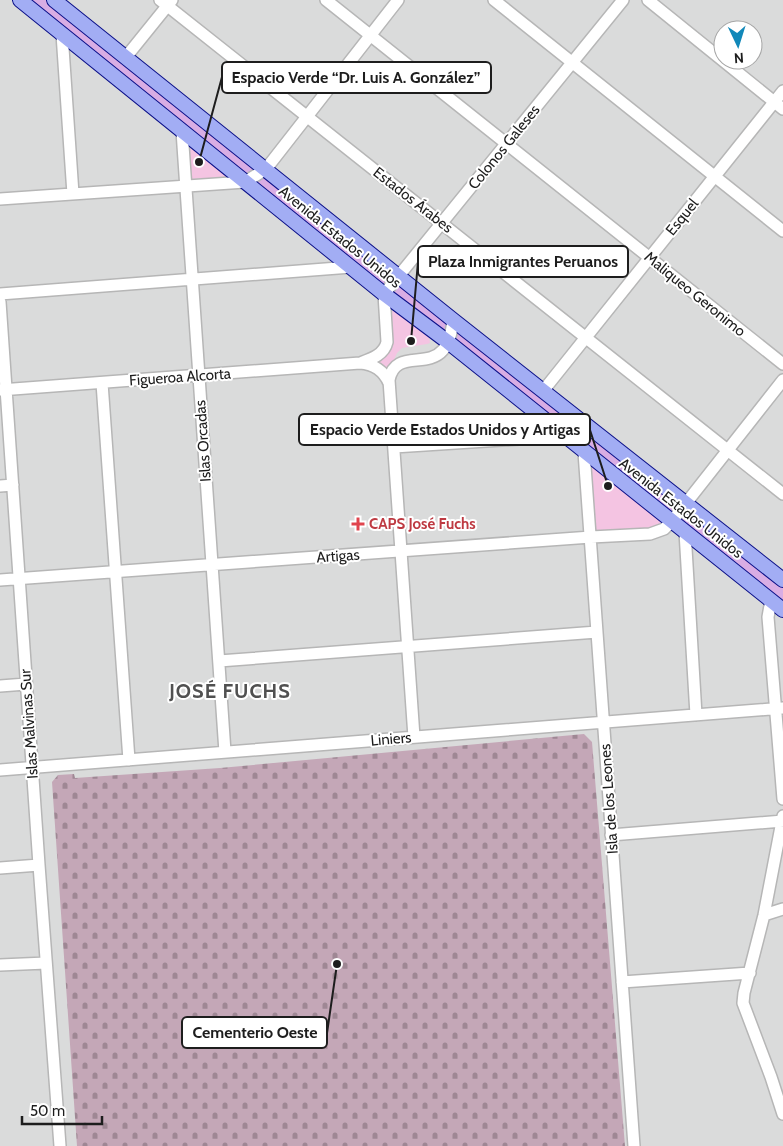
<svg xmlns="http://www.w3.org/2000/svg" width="783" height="1146" font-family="Cabin,sans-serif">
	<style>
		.residential { fill: #dadbdb; fill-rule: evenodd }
		.grass { fill: #d9ade4 }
		.cemetery { fill: url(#cemetery-stones) }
		.park { fill: #f4c4e2 }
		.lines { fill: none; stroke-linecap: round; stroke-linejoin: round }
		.minor-casing { stroke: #b6b6b6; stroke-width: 14 }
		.major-casing { stroke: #0c1189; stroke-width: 16 }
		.minor { stroke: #fff; stroke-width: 11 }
		.major { stroke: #a2adf4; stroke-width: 14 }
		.health-dot { fill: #e0444e; stroke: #fff; stroke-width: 2 }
		.labels { text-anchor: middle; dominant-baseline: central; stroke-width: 4; stroke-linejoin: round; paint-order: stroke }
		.street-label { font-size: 15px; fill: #1d1d1d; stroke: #fff }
		.health-label { font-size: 15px; font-weight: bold; fill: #be3a42; stroke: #fff; text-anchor: start }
		.district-label { font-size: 20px; font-weight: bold; letter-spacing: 1px; fill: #505050; stroke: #fff }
		.leader { fill: none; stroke: #1d1d1d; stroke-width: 2 }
		.callout-dot { fill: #1d1d1d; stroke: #fff; stroke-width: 2 }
		.callout { fill: #fff; stroke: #1d1d1d; stroke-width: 2 }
		.callout-label { font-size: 16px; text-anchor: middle; font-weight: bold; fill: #1d1d1d }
	</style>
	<defs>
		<pattern id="cemetery-stones" width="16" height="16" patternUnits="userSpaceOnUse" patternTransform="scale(1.25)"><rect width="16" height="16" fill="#c4a7b7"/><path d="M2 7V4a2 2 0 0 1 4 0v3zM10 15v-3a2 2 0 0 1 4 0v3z" fill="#9f8794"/></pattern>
	</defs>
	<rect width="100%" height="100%" fill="#e4e4ed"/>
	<path class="residential" d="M 0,0 L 783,0 L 783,1146 L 0,1146 ZM 723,30 L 753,30 L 753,60 L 723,60 Z"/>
	<path class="grass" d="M 20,0 L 54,0 L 783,580 L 783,610 Z"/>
	<path class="cemetery" d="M 584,734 L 592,742 L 625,1146 L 77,1146 L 52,782 L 58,775 L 74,774 L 75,778 L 220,768 Z"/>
	<path class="park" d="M 189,147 L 229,177 L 191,179 Z
		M 395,309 L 429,337 L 430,343 L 427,344 L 402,348 L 397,353 L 388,373 L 373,361 C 381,357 390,355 393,346 L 390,313 Z
		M 586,453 L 670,520 L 650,534 L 591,537 Z"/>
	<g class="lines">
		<g class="minor-casing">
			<path id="minor" d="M 160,0 L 783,494
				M 326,0 L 783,364
				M 494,0 L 783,231
				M 648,0 L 783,109
				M 62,34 L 73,194
				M 126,57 L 172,0
				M 182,131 L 225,752
				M 0,199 L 245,182 L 266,169 L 398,0
				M 0,294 L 351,267
				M 0,302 L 39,865 L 60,1146
				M 360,363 C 371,359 384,355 387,342 L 384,294 L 623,0
				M 102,383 L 129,760
				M 0,390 L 360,363 C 373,364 384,371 389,383
				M 543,391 L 783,91
				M 394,447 L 565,436
				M 584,452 L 634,1146
				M 0,486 L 13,485
				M 685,532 L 696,715
				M 0,580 L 591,537 L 650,534 L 664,529 L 672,521 L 783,380
				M 771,600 L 768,617 L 783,799
				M 219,661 L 597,632
				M 0,686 L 26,684
				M 414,737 L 389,380 C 395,349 427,369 443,350 C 450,342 452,330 453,320
				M 0,770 L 783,708
				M 783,816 L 764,915 L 744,993 L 743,1003 L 771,1077 L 783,1114
				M 611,835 L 783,821
				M 0,868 L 39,865
				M 764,915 L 783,909
				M 0,965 L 46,963
				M 622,982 L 750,973"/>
		</g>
		<g class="major-casing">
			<path id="major" d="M 20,0 L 384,294 L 448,342 L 783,610
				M 54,0 L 453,320 L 783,580"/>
		</g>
		<use href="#minor" class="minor"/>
		<use href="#major" class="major"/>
	</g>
	<path class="health-dot" d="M355.5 516.5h5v5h5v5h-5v5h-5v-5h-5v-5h5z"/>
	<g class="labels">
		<g class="street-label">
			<text transform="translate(504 147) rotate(-51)">Colonos Galeses</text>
			<text transform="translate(413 200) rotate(38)">Estados Árabes</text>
			<text transform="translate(682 217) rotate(-51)">Esquel</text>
			<text transform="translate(340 237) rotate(39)">Avenida Estados Unidos</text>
			<text transform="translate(695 294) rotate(39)">Maliqueo Geronimo</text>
			<text transform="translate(180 377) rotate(-4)">Figueroa Alcorta</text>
			<text transform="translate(203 441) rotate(-94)">Islas Orcadas</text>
			<text transform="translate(681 508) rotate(38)">Avenida Estados Unidos</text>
			<text transform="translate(338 556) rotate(-4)">Artigas</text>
			<text transform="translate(29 724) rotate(-94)">Islas Malvinas Sur</text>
			<text transform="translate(391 739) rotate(-5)">Liniers</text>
			<text transform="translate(609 799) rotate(-94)">Isla de los Leones</text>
		</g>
		<g class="health-label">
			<text x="369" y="524">CAPS José Fuchs</text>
		</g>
		<g class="district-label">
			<text x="230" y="691">JOSÉ FUCHS</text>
		</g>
	</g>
	<path class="leader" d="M199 162L222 77M411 341L418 262M608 486L590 430M337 964L327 1033"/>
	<g class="callout-dot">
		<circle cx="199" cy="162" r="5"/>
		<circle cx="411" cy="341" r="5"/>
		<circle cx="608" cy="486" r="5"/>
		<circle cx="337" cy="964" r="5"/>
	</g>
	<g class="callout">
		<rect x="222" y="62" width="269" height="31" rx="5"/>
		<rect x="418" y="246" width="210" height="31" rx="5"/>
		<rect x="299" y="414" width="291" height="31" rx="5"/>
		<rect x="182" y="1017" width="145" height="31" rx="5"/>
	</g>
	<g class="callout-label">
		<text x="356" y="83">Espacio Verde “Dr. Luis A. González”</text>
		<text x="523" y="267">Plaza Inmigrantes Peruanos</text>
		<text x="445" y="435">Espacio Verde Estados Unidos y Artigas</text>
		<text x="255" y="1038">Cementerio Oeste</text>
	</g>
	<g transform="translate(738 45) rotate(176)"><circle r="24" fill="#ffffff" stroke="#a5a5a5"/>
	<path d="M0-4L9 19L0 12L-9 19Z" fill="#1188b9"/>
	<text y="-8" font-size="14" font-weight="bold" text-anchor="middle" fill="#1d1d1d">N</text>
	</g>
	<path d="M22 1116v8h80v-8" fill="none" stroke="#1d1d1d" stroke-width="2.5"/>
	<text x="30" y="1116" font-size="15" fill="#1d1d1d" stroke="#ffffff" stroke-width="4" paint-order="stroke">50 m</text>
</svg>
